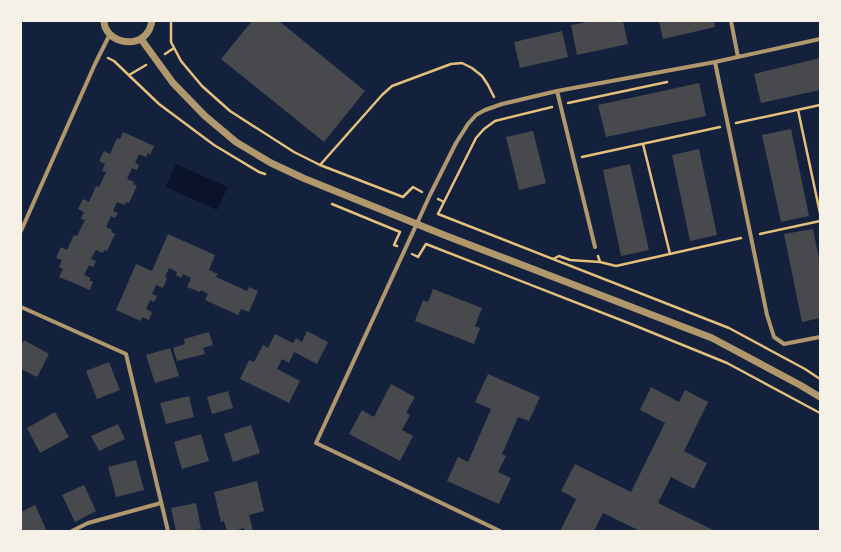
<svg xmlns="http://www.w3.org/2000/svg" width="841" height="552" font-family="'Asap Condensed',sans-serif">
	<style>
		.water { fill: #0b132b }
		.building { fill: #48494c }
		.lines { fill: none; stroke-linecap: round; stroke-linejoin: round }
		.path { stroke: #e5c07b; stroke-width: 2.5 }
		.minor { stroke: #b1986c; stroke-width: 4 }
		.tertiary { stroke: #b1986c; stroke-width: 7 }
	</style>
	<rect width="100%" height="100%" fill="#14213d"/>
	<path class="water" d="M 176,164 L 228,187 L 217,210 L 166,187 Z"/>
	<path class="building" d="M 252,21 L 279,21 L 365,91 L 324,142 L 221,59 Z
		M 592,21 L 623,21 L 628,44 L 577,55 L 571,25 Z
		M 659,21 L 714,21 L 715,27 L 663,39 Z
		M 562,31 L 568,57 L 520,68 L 514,42 Z
		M 820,58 L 820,90 L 761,103 L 754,74 Z
		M 699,83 L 706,116 L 606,137 L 598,105 Z
		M 791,129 L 809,216 L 781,222 L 762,135 Z
		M 533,131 L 546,183 L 519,190 L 506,137 Z
		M 123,132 L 154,146 L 150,155 L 148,153 L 146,157 L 139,154 L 135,163 L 139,165 L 137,170 L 132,168 L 127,179 L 134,182 L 133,184 L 137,186 L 129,203 L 126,202 L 125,205 L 117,202 L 113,211 L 118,213 L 115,218 L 111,216 L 106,227 L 112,230 L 111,232 L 115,234 L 107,251 L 104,250 L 103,253 L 96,250 L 91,259 L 96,261 L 93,267 L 89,265 L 84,275 L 91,278 L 89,280 L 93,282 L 90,290 L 59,277 L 63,269 L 59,267 L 62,260 L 56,258 L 61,247 L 67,250 L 74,235 L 77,236 L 85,220 L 81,219 L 84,212 L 78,209 L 83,199 L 89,202 L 96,186 L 99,187 L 106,172 L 102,171 L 105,164 L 99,161 L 104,151 L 110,154 L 117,138 L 120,139 Z
		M 699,149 L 717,235 L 690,241 L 672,155 Z
		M 630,164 L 649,250 L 621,256 L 603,170 Z
		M 813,229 L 820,264 L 820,318 L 802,322 L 784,234 Z
		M 168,234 L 215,255 L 209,270 L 218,274 L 216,277 L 247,291 L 249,287 L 258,291 L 249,312 L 241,309 L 238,315 L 205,300 L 208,294 L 201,290 L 200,292 L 187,287 L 191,278 L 183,274 L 181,278 L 176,275 L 177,272 L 169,268 L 165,277 L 167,278 L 163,288 L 156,285 L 152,294 L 157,296 L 154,302 L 150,300 L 146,309 L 152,312 L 149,320 L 142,317 L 141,321 L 116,310 L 136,264 L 152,271 Z
		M 433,289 L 482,308 L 475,326 L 480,328 L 474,344 L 415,321 L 423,300 L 428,302 Z
		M 307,331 L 328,342 L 317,364 L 294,352 L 289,363 L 282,359 L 277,369 L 300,381 L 289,403 L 240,379 L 249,360 L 254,362 L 263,345 L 268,348 L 275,334 L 293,343 L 296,338 L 302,342 Z
		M 209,332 L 213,345 L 203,348 L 205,354 L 177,361 L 173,348 L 185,344 L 184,339 Z
		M 24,340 L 49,354 L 37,377 L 21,369 L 21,346 Z
		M 170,348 L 179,376 L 155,383 L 146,355 Z
		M 109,362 L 120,390 L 97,399 L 86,371 Z
		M 488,374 L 540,397 L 529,421 L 518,417 L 502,454 L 506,456 L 498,472 L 511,478 L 499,504 L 447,481 L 458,457 L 468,462 L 491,409 L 475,402 Z
		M 391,384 L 415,397 L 406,413 L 410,415 L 402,430 L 413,436 L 400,461 L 349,434 L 362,410 L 374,417 Z
		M 651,387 L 679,402 L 685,390 L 708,402 L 684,451 L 707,463 L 694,489 L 671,477 L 658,503 L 715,531 L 640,531 L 603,513 L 594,531 L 560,531 L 576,499 L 561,491 L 575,464 L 631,492 L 665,423 L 640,410 Z
		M 228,391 L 233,408 L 212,414 L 207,397 Z
		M 189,396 L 194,417 L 166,424 L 160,403 Z
		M 55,412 L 69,437 L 40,453 L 27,428 Z
		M 118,424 L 125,439 L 99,451 L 91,436 Z
		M 251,425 L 260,453 L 233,462 L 224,434 Z
		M 201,434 L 209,461 L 182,469 L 174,442 Z
		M 136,460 L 144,490 L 116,497 L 108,467 Z
		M 257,481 L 264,511 L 249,515 L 253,531 L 244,531 L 244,528 L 234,531 L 227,531 L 224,521 L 221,522 L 214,492 Z
		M 84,485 L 96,511 L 75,522 L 62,495 Z
		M 196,503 L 201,529 L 191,531 L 176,531 L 171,508 Z
		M 35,505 L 46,529 L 42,531 L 21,531 L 21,512 Z"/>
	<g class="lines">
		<path class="path" d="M 171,21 L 171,42 L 181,61 L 202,86 L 230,111 L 294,152 L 320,165 L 403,197 L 413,187 L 422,192
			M 165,54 L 174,48
			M 108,58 L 114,61 L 159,104 L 214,145 L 259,172 L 265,174
			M 129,75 L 146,65
			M 568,103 L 667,82
			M 798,110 L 820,213
			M 736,123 L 820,105
			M 643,144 L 670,254
			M 582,157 L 720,127
			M 320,165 L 382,95 L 392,86 L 451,64 L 462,63 L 472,68 L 482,76 L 488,85 L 494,97
			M 438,199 L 444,202 L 438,214 L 729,328 L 805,369 L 820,379
			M 444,202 L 476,138 L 484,129 L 495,121 L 552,107
			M 332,204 L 400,232 L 394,245 L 397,246
			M 760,234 L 820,221
			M 412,254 L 418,257 L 426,244 L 631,324 L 727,363 L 820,413
			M 598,256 L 600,262 L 616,266 L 741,238
			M 553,259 L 559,256 L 570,260 L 600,262"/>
		<path class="minor" d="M 731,21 L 738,57
			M 715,62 L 767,315 L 774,337 L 784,344 L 820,337
			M 557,91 L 595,247
			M 21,231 L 95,64 L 110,34
			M 21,307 L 126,354 L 168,531
			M 72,531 L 88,523 L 161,503
			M 500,531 L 316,443 L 430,195 L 456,143 L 468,124 L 476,115 L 485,110 L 502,104 L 557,91 L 715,62 L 820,39"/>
		<path class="tertiary" d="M 104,21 C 105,42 136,49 147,33 C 150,30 151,25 152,21
			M 141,39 L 173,83 L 205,116 L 236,142 L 271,163 L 303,178 L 444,235 L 712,338 L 800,385 L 820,397"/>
	</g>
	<rect width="841" height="552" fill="none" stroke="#f6f1e7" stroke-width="44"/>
</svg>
